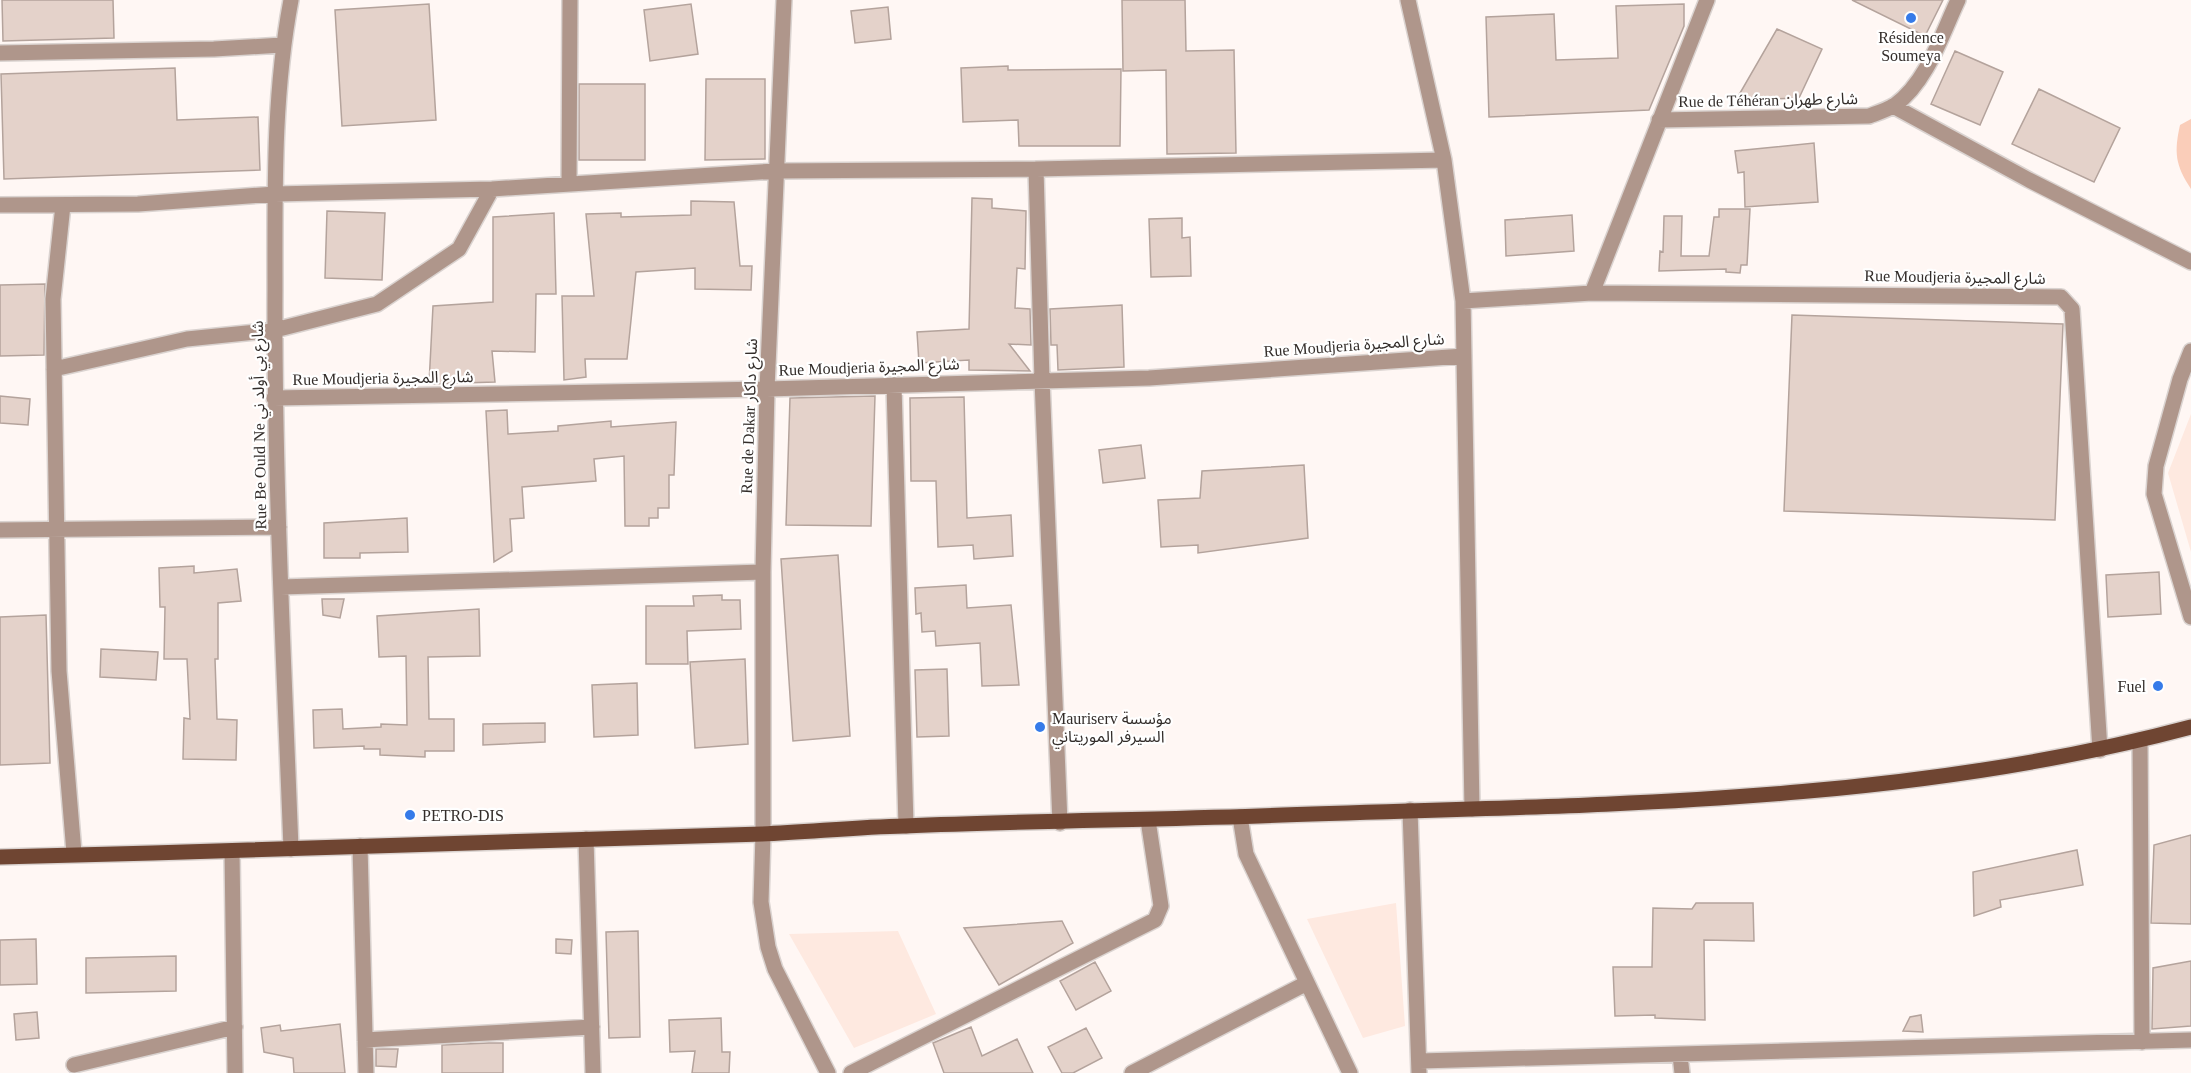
<svg xmlns="http://www.w3.org/2000/svg" width="2191" height="1073" font-family="'Times New Roman','Noto Sans Arabic',serif">
	<style>
		.built { fill: #fee9e0 }
		.green { fill: #facdb9 }
		.building { fill: #e4d2ca; stroke: #b4a39c; stroke-width: 1.5 }
		.lines { fill: none; stroke-linecap: round; stroke-linejoin: round }
		.minor-casing { stroke: #dad3d0; stroke-width: 18 }
		.major-casing { stroke: #dad3d0; stroke-width: 18 }
		.minor { stroke: #af968b; stroke-width: 15 }
		.major { stroke: #6f4532; stroke-width: 15 }
		.poi-dot { fill: #367be9; stroke: #fff; stroke-width: 2 }
		.labels { text-anchor: middle; dominant-baseline: central; stroke-width: 4.5; stroke-linejoin: round; paint-order: stroke }
		.poi-label { font-size: 16px; fill: #332d2a; stroke: #fff; text-anchor: start }
		.street-label { font-size: 16px; fill: #332d2a; stroke: #fff }
	</style>
	<rect width="100%" height="100%" fill="#fff7f4"/>
	<path class="built" d="M 2191,414 L 2191,552 L 2168,473 Z
		M 1396,903 L 1405,1026 L 1363,1038 L 1307,919 Z
		M 898,931 L 936,1014 L 854,1048 L 789,934 Z"/>
	<path class="green" d="M 2191,119 L 2191,189 C 2175,165 2174,152 2180,125 Z"/>
	<path class="building" d="M 2,0 L 113,0 L 114,38 L 3,41 Z
		M 1122,0 L 1185,0 L 1186,51 L 1234,50 L 1236,153 L 1167,154 L 1166,70 L 1123,71 Z
		M 1852,0 L 1943,0 L 1925,36 Z
		M 429,4 L 436,120 L 342,126 L 335,10 Z
		M 691,4 L 698,54 L 650,61 L 644,10 Z
		M 1684,4 L 1684,26 L 1649,110 L 1489,117 L 1486,17 L 1554,14 L 1556,60 L 1618,58 L 1616,6 Z
		M 888,7 L 891,39 L 855,43 L 851,11 Z
		M 1777,29 L 1822,49 L 1799,98 L 1736,100 Z
		M 1955,51 L 2003,72 L 1980,125 L 1931,104 Z
		M 1008,66 L 1008,70 L 1121,69 L 1120,146 L 1019,146 L 1018,120 L 963,122 L 961,68 Z
		M 175,68 L 177,120 L 258,117 L 260,170 L 4,179 L 1,74 Z
		M 706,79 L 765,79 L 765,159 L 705,160 Z
		M 579,84 L 645,84 L 645,160 L 579,160 Z
		M 2039,89 L 2120,128 L 2094,182 L 2012,144 Z
		M 1814,143 L 1818,202 L 1745,207 L 1744,172 L 1738,173 L 1735,151 Z
		M 972,198 L 992,199 L 992,208 L 1026,211 L 1025,269 L 1017,268 L 1015,308 L 1030,309 L 1031,345 L 1009,344 L 1030,371 L 969,370 L 969,360 L 919,363 L 917,332 L 969,329 Z
		M 691,201 L 734,202 L 740,266 L 752,266 L 751,290 L 695,289 L 695,268 L 636,272 L 627,359 L 585,359 L 586,377 L 564,380 L 562,296 L 594,296 L 586,214 L 621,213 L 621,217 L 691,215 Z
		M 1719,209 L 1750,209 L 1747,265 L 1741,265 L 1740,273 L 1726,272 L 1726,269 L 1659,271 L 1660,251 L 1663,252 L 1664,216 L 1682,216 L 1681,256 L 1709,256 L 1714,217 L 1719,217 Z
		M 327,211 L 385,213 L 382,280 L 325,278 Z
		M 554,213 L 556,294 L 536,294 L 535,352 L 492,351 L 495,382 L 429,384 L 433,306 L 493,302 L 493,217 Z
		M 1572,215 L 1574,251 L 1506,256 L 1505,220 Z
		M 1182,218 L 1182,238 L 1190,237 L 1191,276 L 1151,277 L 1149,219 Z
		M 45,284 L 44,355 L 0,356 L 0,285 Z
		M 1122,305 L 1124,367 L 1058,370 L 1057,345 L 1051,345 L 1050,309 Z
		M 1792,315 L 2063,324 L 2055,520 L 1784,511 Z
		M 0,396 L 30,399 L 28,425 L 0,423 Z
		M 875,396 L 871,526 L 786,525 L 790,398 Z
		M 964,397 L 967,518 L 1011,515 L 1013,556 L 974,559 L 973,545 L 938,547 L 936,481 L 911,481 L 910,398 Z
		M 507,410 L 508,434 L 558,431 L 558,426 L 611,421 L 611,427 L 676,422 L 674,475 L 669,475 L 669,508 L 658,508 L 658,518 L 649,518 L 649,526 L 625,526 L 624,456 L 594,459 L 596,481 L 522,487 L 524,518 L 510,519 L 512,551 L 494,562 L 486,411 Z
		M 1141,445 L 1145,478 L 1103,483 L 1099,450 Z
		M 1304,465 L 1308,538 L 1198,553 L 1198,545 L 1161,547 L 1158,500 L 1200,498 L 1202,471 Z
		M 407,518 L 408,552 L 360,553 L 360,558 L 324,558 L 324,523 Z
		M 838,555 L 850,736 L 793,741 L 781,559 Z
		M 194,566 L 194,573 L 237,569 L 241,601 L 218,603 L 218,659 L 215,659 L 217,719 L 237,720 L 236,760 L 183,759 L 184,718 L 190,719 L 187,659 L 164,659 L 165,607 L 160,607 L 159,568 Z
		M 2159,572 L 2161,614 L 2108,617 L 2106,575 Z
		M 966,585 L 967,608 L 1011,605 L 1019,685 L 982,686 L 980,643 L 936,646 L 935,631 L 922,632 L 921,613 L 916,614 L 915,588 Z
		M 722,595 L 722,600 L 740,600 L 741,629 L 687,631 L 688,664 L 646,664 L 646,606 L 694,606 L 693,596 Z
		M 322,599 L 344,599 L 340,618 L 323,615 Z
		M 479,609 L 480,656 L 428,657 L 429,719 L 454,719 L 454,751 L 425,751 L 425,757 L 380,755 L 380,749 L 364,749 L 364,746 L 314,748 L 313,710 L 342,709 L 343,729 L 381,727 L 381,724 L 407,725 L 406,656 L 379,657 L 377,616 Z
		M 46,615 L 50,763 L 0,765 L 0,617 Z
		M 101,649 L 158,652 L 156,680 L 100,677 Z
		M 745,659 L 748,744 L 695,748 L 690,662 Z
		M 947,669 L 949,736 L 917,737 L 915,670 Z
		M 637,683 L 638,735 L 594,737 L 592,685 Z
		M 545,723 L 545,742 L 483,745 L 483,724 Z
		M 2191,835 L 2191,924 L 2151,923 L 2154,845 Z
		M 2077,850 L 2083,885 L 2000,900 L 2001,907 L 1974,916 L 1973,872 Z
		M 1696,903 L 1753,903 L 1754,941 L 1704,940 L 1705,1020 L 1655,1018 L 1655,1015 L 1615,1016 L 1613,967 L 1652,967 L 1653,908 L 1692,909 Z
		M 1062,921 L 1073,943 L 999,985 L 964,928 Z
		M 638,931 L 640,1037 L 609,1038 L 606,932 Z
		M 36,939 L 37,984 L 0,985 L 0,940 Z
		M 556,939 L 572,940 L 571,954 L 556,953 Z
		M 176,956 L 176,991 L 86,993 L 86,958 Z
		M 2191,961 L 2191,1026 L 2152,1029 L 2153,968 Z
		M 1095,962 L 1111,991 L 1076,1010 L 1060,981 Z
		M 37,1012 L 39,1038 L 16,1040 L 14,1014 Z
		M 1921,1015 L 1923,1032 L 1903,1031 L 1910,1017 Z
		M 721,1018 L 722,1052 L 730,1052 L 729,1073 L 692,1073 L 695,1051 L 670,1052 L 669,1020 Z
		M 340,1024 L 345,1073 L 294,1073 L 293,1058 L 264,1052 L 261,1028 L 280,1025 L 281,1031 Z
		M 971,1027 L 982,1056 L 1017,1039 L 1033,1073 L 944,1073 L 933,1043 Z
		M 1086,1028 L 1102,1058 L 1073,1073 L 1062,1073 L 1048,1047 Z
		M 489,1043 L 503,1043 L 503,1073 L 442,1073 L 442,1045 Z
		M 376,1049 L 398,1049 L 396,1067 L 376,1066 Z"/>
	<g class="lines">
		<g class="minor-casing">
			<path id="minor" d="M 784,0 L 767,389 L 763,572 L 763,834 L 761,902 L 768,947 L 775,969 L 828,1073
				M 1408,0 L 1444,160 L 1463,301 L 1472,809
				M 0,53 L 214,49 L 282,45
				M 1893,106 L 2029,180 L 2191,262
				M 1659,120 L 1869,116 C 1877,113 1887,110 1895,105 C 1927,82 1942,34 1958,0
				M 1036,169 L 1042,380 L 1060,823
				M 569,184 L 570,0
				M 0,205 L 138,204 L 275,194 L 492,189 L 776,171 L 1036,169 L 1444,160
				M 63,205 L 53,299 L 59,671 L 74,853
				M 1592,293 L 1707,0
				M 1463,301 L 1592,293 L 2061,297 L 2072,309 L 2100,750
				M 2191,351 L 2180,379 L 2156,466 L 2154,494 L 2191,617
				M 54,369 L 187,339 L 275,330 L 377,304 L 459,249 L 492,189
				M 894,385 L 906,826
				M 274,398 L 767,389 L 1149,378 L 1464,356
				M 0,530 L 279,527
				M 281,587 L 763,572
				M 2140,740 L 2142,1042
				M 1410,810 L 1419,1073
				M 1240,817 L 1246,854 L 1350,1073
				M 586,839 L 593,1073
				M 360,846 L 366,1073
				M 291,849 C 284,662 274,476 275,289 C 275,192 273,95 291,0
				M 232,851 L 235,1073
				M 365,1040 L 592,1027
				M 1680,1055 L 1682,1073
				M 1420,1061 L 2191,1040
				M 74,1065 L 235,1027
				M 851,1073 L 1155,920 L 1161,906 L 1148,820
				M 1132,1073 L 1307,983"/>
		</g>
		<g class="major-casing">
			<path id="major" d="M 0,857 C 254,850 508,844 762,834 C 810,832 857,827 905,826 C 1023,821 1141,820 1259,816 C 1570,804 1888,808 2191,727"/>
		</g>
		<use href="#minor" class="minor"/>
		<use href="#major" class="major"/>
	</g>
	<g class="poi-dot">
		<circle cx="1911" cy="18" r="6"/>
		<circle cx="2158" cy="686" r="6"/>
		<circle cx="1040" cy="727" r="6"/>
		<circle cx="410" cy="815" r="6"/>
	</g>
	<g class="labels">
		<g class="poi-label">
			<text x="1911" y="37" text-anchor="middle">Résidence<tspan x="1911" dy="18">Soumeya</tspan></text>
			<text x="2146" y="686" text-anchor="end">Fuel</text>
			<text x="1052" y="718">Mauriserv مؤسسة<tspan x="1052" dy="18">السيرفر الموريتاني</tspan></text>
			<text x="422" y="815">PETRO-DIS</text>
		</g>
		<g class="street-label">
			<text transform="translate(1768 100) rotate(-1)">Rue de Téhéran شارع طهران</text>
			<text transform="translate(1955 277) rotate(1)">Rue Moudjeria شارع المجيرة</text>
			<text transform="translate(1354 345) rotate(-4)">Rue Moudjeria شارع المجيرة</text>
			<text transform="translate(869 367) rotate(-2)">Rue Moudjeria شارع المجيرة</text>
			<text transform="translate(383 378) rotate(-1)">Rue Moudjeria شارع المجيرة</text>
			<text transform="translate(749 416) rotate(-88)">Rue de Dakar شارع داكار</text>
			<text transform="translate(259 425) rotate(-91)">Rue Be Ould Ne شارع بي أولد ني</text>
		</g>
	</g>
</svg>
